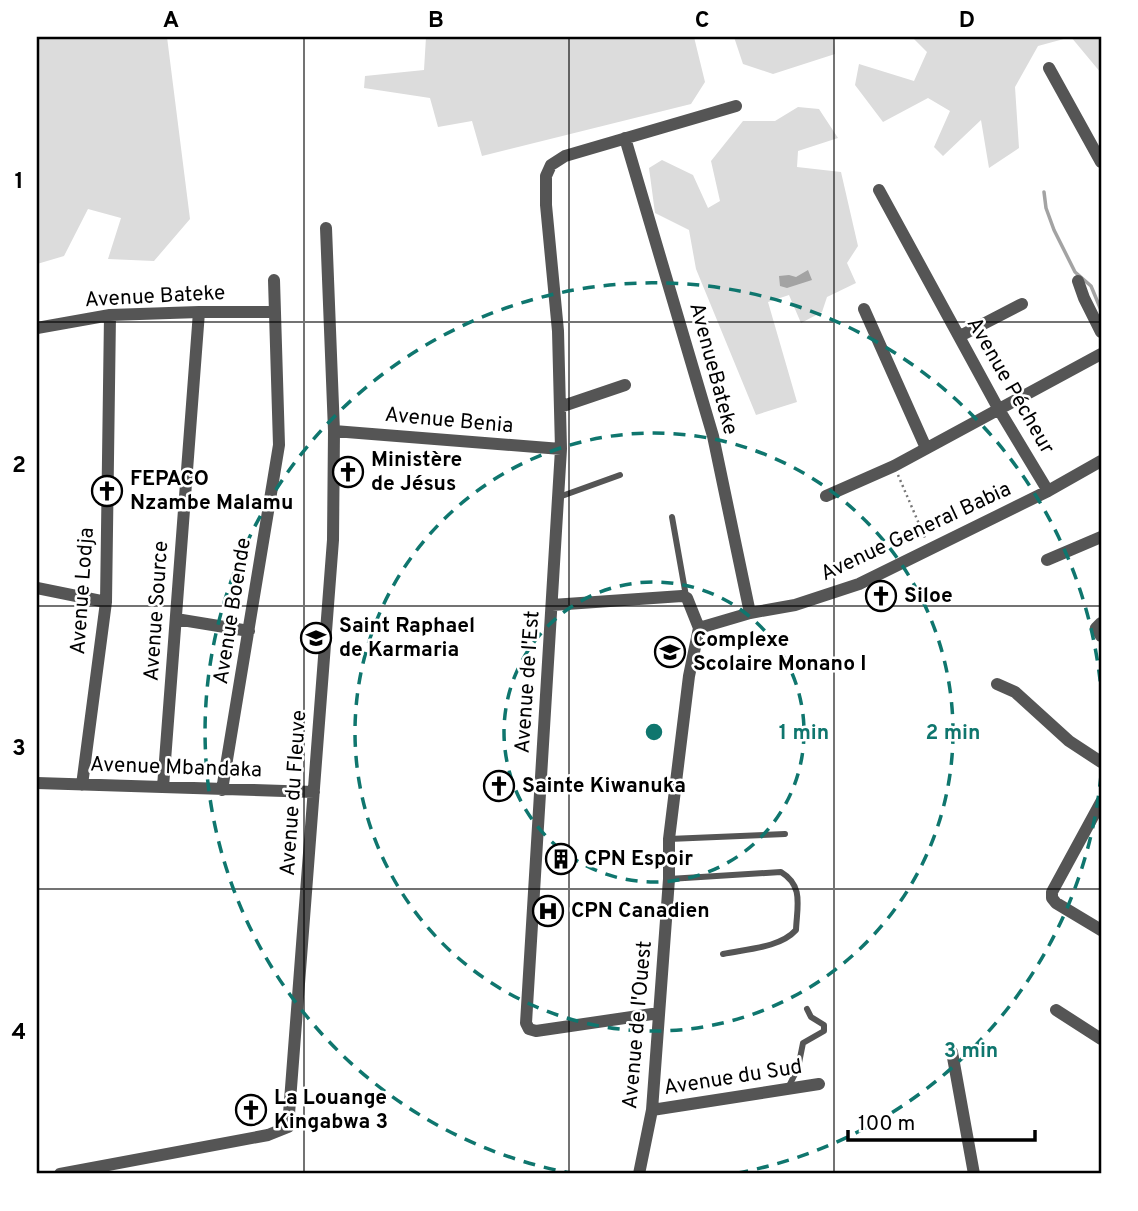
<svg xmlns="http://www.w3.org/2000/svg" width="1138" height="1211" font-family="Overpass,sans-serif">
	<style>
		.green { fill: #dcdcdc }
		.water { fill: #a3a3a3 }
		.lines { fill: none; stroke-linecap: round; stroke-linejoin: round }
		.stream { stroke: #a3a3a3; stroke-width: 3.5 }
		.path { stroke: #777; stroke-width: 2.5; stroke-dasharray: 2 3.5; stroke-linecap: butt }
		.lane { stroke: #555; stroke-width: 6 }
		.street { stroke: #555; stroke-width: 12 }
		.grid { fill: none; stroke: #000; stroke-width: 2; stroke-opacity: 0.55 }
		.ring { fill: none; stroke: #0f766e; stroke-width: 3.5; stroke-dasharray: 12 9 }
		.labels { text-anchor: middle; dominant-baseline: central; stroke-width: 5; stroke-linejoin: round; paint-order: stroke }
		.street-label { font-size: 21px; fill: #000; stroke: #fff }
		.poi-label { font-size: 21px; font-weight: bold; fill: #000; stroke: #fff; text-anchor: start }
		.centre { fill: #0f766e; stroke: #fff; stroke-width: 3.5 }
		.ring-label { font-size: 21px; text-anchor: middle; font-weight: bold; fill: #0f766e; stroke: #fff; stroke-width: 5; stroke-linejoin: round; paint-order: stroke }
		.neatline { fill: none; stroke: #000; stroke-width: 2.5 }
		.grid-label { font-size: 23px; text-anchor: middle; font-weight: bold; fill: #000 }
	</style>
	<rect width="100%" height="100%" fill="#fff"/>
	<path class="green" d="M 37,37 L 167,37 L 190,219 L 154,261 L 108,259 L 121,218 L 88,209 L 64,256 L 37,264 Z
		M 426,37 L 694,37 L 705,82 L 691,104 L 482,156 L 472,121 L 438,127 L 430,98 L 364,88 L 365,76 L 424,70 Z
		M 734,37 L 834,37 L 835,54 L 773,74 L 743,64 Z
		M 912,37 L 1101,37 L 1101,73 L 1071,37 L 1038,46 L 1015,87 L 1019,148 L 989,168 L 981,120 L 943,156 L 934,147 L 950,111 L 928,98 L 883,122 L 855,85 L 859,64 L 914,81 L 927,52 Z
		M 798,107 L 819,109 L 838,138 L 798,151 L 797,167 L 841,172 L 858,246 L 847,263 L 856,283 L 827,297 L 822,312 L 801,323 L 789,295 L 768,302 L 797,402 L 756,415 L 696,269 L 689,230 L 655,213 L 649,168 L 662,160 L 693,175 L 708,208 L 720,201 L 711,161 L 743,121 L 775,121 Z"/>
	<path class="water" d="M 808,270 L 812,280 L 787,288 L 780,286 L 779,276 L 789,275 L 796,277 Z"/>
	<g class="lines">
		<path class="stream" d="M 1044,192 L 1046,208 L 1054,230 L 1075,272 L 1091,286 L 1101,310"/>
		<path class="path" d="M 898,475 L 926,540"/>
		<path class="lane" d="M 559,497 L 620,475
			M 672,517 L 686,596
			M 669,839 L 785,834
			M 669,879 L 781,872 C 804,886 797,906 796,930 C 780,948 746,949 723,954
			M 788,1088 L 798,1068 L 803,1043 L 824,1031 L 824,1025 L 811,1017 L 807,1009"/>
		<path class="street" d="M 1049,68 L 1101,162
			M 625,138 L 713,436 L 750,613
			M 879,190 L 998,408 L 1048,491
			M 1078,281 L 1084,298 L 1101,332
			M 864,309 L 926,448
			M 37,328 L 110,315 L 199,312 L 275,312
			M 960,336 L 1022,304
			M 560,407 L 625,385
			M 334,431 L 561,449
			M 826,496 L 894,466 L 1101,354
			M 1047,560 L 1101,537
			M 37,588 L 106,602
			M 552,605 L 682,596 L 687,598 L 699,628 L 689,676 L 669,839 L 669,879 L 652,1110 L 639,1174
			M 176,619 L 249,631
			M 1101,623 L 1096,628 L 1101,636
			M 699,628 L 750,613 L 795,605 L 859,584 L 1048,491 L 1101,461
			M 997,684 L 1015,692 L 1069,741 L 1101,762
			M 37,783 L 314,792
			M 82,785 L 106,602 L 110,315
			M 163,787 L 199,312
			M 222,790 L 279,445 L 274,280
			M 1101,802 L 1052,892 L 1052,898 L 1056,903 L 1101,930
			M 1056,1010 L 1101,1039
			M 659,1013 L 536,1031 L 529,1029 L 526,1023 L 561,449 L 558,331 L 546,205 L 546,176 L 551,165 L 565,156 L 736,106
			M 952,1052 L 974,1174
			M 652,1110 L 819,1084
			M 60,1174 L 268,1135 L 288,1127 L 333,540 L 334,431 L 326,228"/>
	</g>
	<path class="grid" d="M 304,37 L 304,1174M 569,37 L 569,1174M 834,37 L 834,1174M 37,322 L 1101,322M 37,606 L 1101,606M 37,889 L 1101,889"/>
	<g class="ring">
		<circle cx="654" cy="732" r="150"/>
		<circle cx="654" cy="732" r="299"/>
		<path d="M1101 775A449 449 0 0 1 732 1174M576 1174A449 449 0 1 1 1101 689"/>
	</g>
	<defs>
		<g id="church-ring" transform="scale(1.575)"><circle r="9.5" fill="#fff" stroke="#000" stroke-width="1.5"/><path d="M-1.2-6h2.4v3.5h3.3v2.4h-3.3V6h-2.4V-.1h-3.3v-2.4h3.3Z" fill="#000"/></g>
		<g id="school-ring" transform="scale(1.575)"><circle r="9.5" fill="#fff" stroke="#000" stroke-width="1.5"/><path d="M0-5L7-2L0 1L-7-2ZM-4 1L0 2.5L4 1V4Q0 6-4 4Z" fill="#000"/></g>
		<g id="building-ring" transform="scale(1.575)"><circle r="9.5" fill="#fff" stroke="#000" stroke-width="1.5"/><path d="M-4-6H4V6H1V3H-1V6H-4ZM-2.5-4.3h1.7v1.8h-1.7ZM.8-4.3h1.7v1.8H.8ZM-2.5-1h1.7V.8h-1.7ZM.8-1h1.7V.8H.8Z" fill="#000"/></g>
		<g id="hospital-ring" transform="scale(1.575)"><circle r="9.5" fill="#fff" stroke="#000" stroke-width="1.5"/><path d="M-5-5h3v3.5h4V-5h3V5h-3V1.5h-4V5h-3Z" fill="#000"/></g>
	</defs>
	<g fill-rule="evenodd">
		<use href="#church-ring" x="348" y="472"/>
		<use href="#church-ring" x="107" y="491"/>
		<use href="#church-ring" x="881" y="596"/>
		<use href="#school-ring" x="316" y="638"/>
		<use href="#school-ring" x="670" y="652"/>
		<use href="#church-ring" x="499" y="786"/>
		<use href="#building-ring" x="561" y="859"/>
		<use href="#hospital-ring" x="548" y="911"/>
		<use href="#church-ring" x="251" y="1110"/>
	</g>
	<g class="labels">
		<g class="street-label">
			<text transform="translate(155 297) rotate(-3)">Avenue Bateke</text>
			<text transform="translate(713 369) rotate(75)">AvenueBateke</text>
			<text transform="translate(1010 386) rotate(60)">Avenue Pécheur</text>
			<text transform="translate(449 421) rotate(5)">Avenue Benia</text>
			<text transform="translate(916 532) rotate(-25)">Avenue General Babia</text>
			<text transform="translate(83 591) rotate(-86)">Avenue Lodja</text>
			<text transform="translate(157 611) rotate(-86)">Avenue Source</text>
			<text transform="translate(233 611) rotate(-81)">Avenue Boende</text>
			<text transform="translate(528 682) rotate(-86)">Avenue de l'Est</text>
			<text transform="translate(176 768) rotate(2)">Avenue Mbandaka</text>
			<text transform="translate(294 793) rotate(-86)">Avenue du Fleuve</text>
			<text transform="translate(638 1025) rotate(-85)">Avenue de l'Ouest</text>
			<text transform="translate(733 1078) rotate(-9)">Avenue du Sud</text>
		</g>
		<g class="poi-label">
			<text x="371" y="460">Ministère<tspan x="371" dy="24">de Jésus</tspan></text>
			<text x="130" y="479">FEPACO<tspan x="130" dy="24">Nzambe Malamu</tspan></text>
			<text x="904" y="596">Siloe</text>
			<text x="339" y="626">Saint Raphael<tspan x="339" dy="24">de Karmaria</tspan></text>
			<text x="693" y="640">Complexe<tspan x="693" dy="24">Scolaire Monano I</tspan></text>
			<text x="522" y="786">Sainte Kiwanuka</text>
			<text x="584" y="859">CPN Espoir</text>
			<text x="571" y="911">CPN Canadien</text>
			<text x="274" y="1098">La Louange<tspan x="274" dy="24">Kingabwa 3</tspan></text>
		</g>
	</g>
	<circle cx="654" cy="732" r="10" class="centre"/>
	<g class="ring-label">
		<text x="804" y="739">1 min</text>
		<text x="953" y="739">2 min</text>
		<text x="971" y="1057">3 min</text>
	</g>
	<rect width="1138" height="1211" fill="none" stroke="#ffffff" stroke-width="77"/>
	<path d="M848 1130v10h187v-10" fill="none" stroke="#000000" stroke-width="3.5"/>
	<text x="858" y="1130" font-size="21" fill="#000000" stroke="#ffffff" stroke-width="5" paint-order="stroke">100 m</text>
	<rect x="38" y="38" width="1062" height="1134" class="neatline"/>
	<g class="grid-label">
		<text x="171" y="27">A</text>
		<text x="436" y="27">B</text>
		<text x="702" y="27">C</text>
		<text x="967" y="27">D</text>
		<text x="19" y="188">1</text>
		<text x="19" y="472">2</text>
		<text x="19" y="755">3</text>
		<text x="19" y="1039">4</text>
	</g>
</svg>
